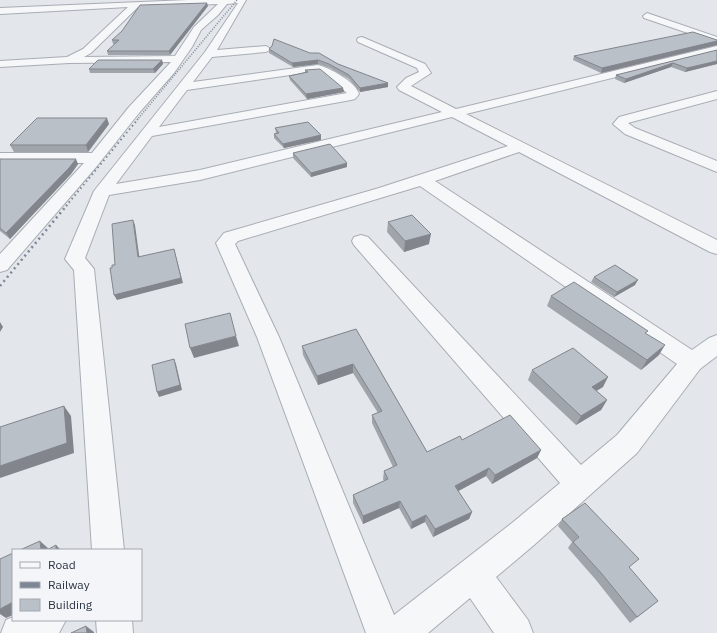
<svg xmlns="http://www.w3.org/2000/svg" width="717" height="633" font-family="'IBM Plex Sans',sans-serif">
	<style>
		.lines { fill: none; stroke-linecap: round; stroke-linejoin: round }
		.street-casing { stroke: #a8adb5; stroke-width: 2 }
		.street { fill: #f6f7f9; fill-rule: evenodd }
		.rail-far2 { stroke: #7d8695; stroke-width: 1.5; stroke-dasharray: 1 1.5; stroke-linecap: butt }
		.rail-far1 { stroke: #7d8695; stroke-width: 2; stroke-dasharray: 1.5 3; stroke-linecap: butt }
		.rail { stroke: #7d8695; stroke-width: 2.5; stroke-dasharray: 2 3.5; stroke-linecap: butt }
		.wall { fill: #a0a5ac }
		.shaded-wall { fill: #82868c }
		.building { fill: #bac0c8; stroke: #82868c }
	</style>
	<rect width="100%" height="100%" fill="#e3e6eb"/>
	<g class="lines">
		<g class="street-casing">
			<path id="street" d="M 188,0 L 246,0 L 217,50 L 266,46 L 271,49 L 266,52 L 212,57 L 193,82 L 318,65 C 330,68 356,82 359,94 L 355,99 L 351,100 L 152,136 L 116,184 L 200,170 L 442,112 L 399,90 L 397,87 L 406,78 L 419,72 L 417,68 L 358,42 L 357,40 L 358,38 L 362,37 L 425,64 L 431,73 L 411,86 L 456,109 L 717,46 L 717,52 L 466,114 L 717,240 L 717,254 L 710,252 L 519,152 L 435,181 L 692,350 L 709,338 L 717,335 L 717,356 L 700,369 L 637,453 L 534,545 L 496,577 L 528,620 L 533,633 L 494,633 L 470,598 L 428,633 L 366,633 L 257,337 L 216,243 L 224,233 L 379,188 L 508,146 L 452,117 L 200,180 L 109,195 L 85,258 L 94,269 L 124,550 L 92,550 L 74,270 L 65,259 L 94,191 L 205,52 L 238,3 L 227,4 L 218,15 L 201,30 L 192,47 L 174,73 L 139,113 L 97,166 L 7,270 L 0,272 L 0,254 L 84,163 L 0,163 L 0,153 L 92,153 L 129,107 L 171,62 L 69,63 L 0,67 L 0,61 L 67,57 L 83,49 L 128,7 L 0,14 L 0,8 ZM 218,4 L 194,27 L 175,56 L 84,57 L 91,53 L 138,7 ZM 318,71 L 321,72 L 347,93 L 159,127 L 187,90 ZM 420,186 L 677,364 L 617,435 L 581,465 L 368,237 L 361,235 L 354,237 L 352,241 L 354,245 L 560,483 L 512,523 L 394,615 L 279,337 L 235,244 L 238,241 Z
				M 647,13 L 717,37 L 717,43 L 644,18 L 643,16 Z
				M 717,91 L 717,99 L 628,123 L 635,128 L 717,161 L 717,172 L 625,134 L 613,124 L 619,117 Z
				M 13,617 L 13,620 L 66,620 L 59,633 L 1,633 L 6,620 Z
				M 96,620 L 132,620 L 133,633 L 97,633 Z"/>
		</g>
		<use href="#street" class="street"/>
		<path class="rail-far2" d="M 137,120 L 237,0"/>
		<path class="rail-far1" d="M 66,206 L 138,119"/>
		<path class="rail" d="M 0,286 L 67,205"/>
	</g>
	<path class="wall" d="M 208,6 L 170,55 L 108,55 L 107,51 L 115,44 L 113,44 L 112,40 Z
		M 717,40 L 717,45 L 601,73 L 573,60 L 574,56 Z
		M 269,49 L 338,64 L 388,87 L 360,92 L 349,79 L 330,68 L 318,64 L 293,67 L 269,53 Z
		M 717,50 L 717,64 L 685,72 L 671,67 L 624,83 L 615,79 L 616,75 Z
		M 162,60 L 163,64 L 155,73 L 90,73 L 89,69 Z
		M 305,70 L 343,88 L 344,92 L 307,99 L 290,80 L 289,76 L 305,72 Z
		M 109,124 L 88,152 L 14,152 L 10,145 Z
		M 275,128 L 321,135 L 321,140 L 284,148 L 274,138 L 274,134 L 276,133 Z
		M 293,153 L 347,167 L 311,177 L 293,158 Z
		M 0,159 L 78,164 L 71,174 L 10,239 L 0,231 Z
		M 388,222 L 429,244 L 404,252 L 387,232 Z
		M 594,277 L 635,285 L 614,297 L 591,282 Z
		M 551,296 L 646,334 L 659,355 L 641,370 L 547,306 Z
		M 356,329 L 427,452 L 462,440 L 541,450 L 537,458 L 492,484 L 486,476 L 458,491 L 472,512 L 469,519 L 433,537 L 425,522 L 411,529 L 399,508 L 363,524 L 353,503 L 353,495 L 384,481 L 383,479 L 384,471 L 393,467 L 372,423 L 372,415 L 378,413 L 353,373 L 318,385 L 303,355 L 302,346 Z
		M 532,370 L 603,387 L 596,391 L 607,400 L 601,410 L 576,425 L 528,380 Z
		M 562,519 L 629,568 L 658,601 L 630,623 L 596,580 L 568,548 L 572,542 L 558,526 Z"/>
	<path class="shaded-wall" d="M 207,3 L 208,6 L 170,55 L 169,51 Z
		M 717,41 L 717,45 L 601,73 L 602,68 Z
		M 162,60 L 163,64 L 155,73 L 153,69 Z
		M 318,60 L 318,64 L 293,67 L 292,63 Z
		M 717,61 L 717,64 L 685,72 L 687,68 Z
		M 673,63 L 671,67 L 624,83 L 626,79 Z
		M 388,83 L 388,87 L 360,92 L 360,88 Z
		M 343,88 L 344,92 L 307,99 L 306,94 Z
		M 107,118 L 109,124 L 88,152 L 86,145 Z
		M 321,135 L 321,140 L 284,148 L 283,144 Z
		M 76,159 L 78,164 L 71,174 L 10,239 L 6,233 Z
		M 347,163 L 347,167 L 311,177 L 311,173 Z
		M 133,220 L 135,225 L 140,262 L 138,257 Z
		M 431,234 L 429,244 L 404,252 L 405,241 Z
		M 174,249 L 183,283 L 117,300 L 114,295 Z
		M 638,280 L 635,285 L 614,297 L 617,292 Z
		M 0,322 L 3,327 L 0,332 Z
		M 236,336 L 239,346 L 194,358 L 190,348 Z
		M 665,345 L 659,355 L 641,370 L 647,360 Z
		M 174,359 L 176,364 L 182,390 L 159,397 L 157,392 Z
		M 353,364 L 353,373 L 318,385 L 317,376 Z
		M 608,377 L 603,387 L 586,397 L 592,387 Z
		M 607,400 L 601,410 L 576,425 L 581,416 Z
		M 64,406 L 71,416 L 74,453 L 0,478 L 0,466 Z
		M 541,450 L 537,458 L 492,484 L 495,475 Z
		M 489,468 L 486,476 L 453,494 L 455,486 Z
		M 400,501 L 399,508 L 363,524 L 363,516 Z
		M 472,512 L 469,519 L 433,537 L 435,529 Z
		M 426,515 L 425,522 L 411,529 L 412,522 Z
		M 40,541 L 49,549 L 49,550 L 41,550 Z
		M 56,545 L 61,550 L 56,550 Z
		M 13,602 L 13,615 L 6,618 L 0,614 L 0,609 Z
		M 86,626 L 94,632 L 94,633 L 87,633 Z"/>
	<path class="building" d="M 207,3 L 169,51 L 107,51 L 119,40 L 112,40 L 122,31 L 140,5 Z
		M 693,32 L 717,40 L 717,41 L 602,68 L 574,56 Z
		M 274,39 L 310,53 L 319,53 L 338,64 L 388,83 L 360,88 L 349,75 L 329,64 L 318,60 L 292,63 L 269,49 L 272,46 Z
		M 717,50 L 717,61 L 687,68 L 673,63 L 626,79 L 616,75 Z
		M 98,60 L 162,60 L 153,69 L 89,69 Z
		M 320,69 L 343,88 L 306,94 L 289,76 L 308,72 L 305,70 Z
		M 37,118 L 107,118 L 86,145 L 10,145 Z
		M 308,122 L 321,135 L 283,144 L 274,134 L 279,133 L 275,128 Z
		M 330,144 L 347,163 L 311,173 L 293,153 Z
		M 0,159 L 76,159 L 69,168 L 6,233 L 0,228 Z
		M 412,215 L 431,234 L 405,241 L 388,222 Z
		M 133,220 L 138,257 L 174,249 L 181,278 L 114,295 L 110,268 L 112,268 L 112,265 L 115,265 L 112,224 Z
		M 615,265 L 638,280 L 617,292 L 594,277 Z
		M 574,282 L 648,331 L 645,333 L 665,345 L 647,360 L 551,296 Z
		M 230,313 L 236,336 L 190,348 L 185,324 Z
		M 356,329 L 427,452 L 460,436 L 462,440 L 510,415 L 541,450 L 495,475 L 489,468 L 455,486 L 472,512 L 435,529 L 426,515 L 412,522 L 400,501 L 363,516 L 353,495 L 388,479 L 384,471 L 397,465 L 372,415 L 382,411 L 353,364 L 317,376 L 302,346 Z
		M 573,348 L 608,377 L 592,387 L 607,400 L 581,416 L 532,370 Z
		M 174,359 L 180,385 L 157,392 L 152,365 Z
		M 64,406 L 67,443 L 0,466 L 0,427 Z
		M 585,503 L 639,559 L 629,567 L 658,601 L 637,617 L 602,574 L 573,542 L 579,537 L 562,519 Z
		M 40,541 L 41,550 L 20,550 Z
		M 56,545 L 56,550 L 47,550 Z
		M 13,553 L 13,602 L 0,609 L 0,559 Z
		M 86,626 L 87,633 L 71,633 Z"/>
	<rect x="12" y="549" width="130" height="72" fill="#f3f5f8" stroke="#a3a8b0"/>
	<rect x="20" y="562" width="20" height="6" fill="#f6f7f9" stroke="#a3a8b0"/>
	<text x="48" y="569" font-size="12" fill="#2b3443">Road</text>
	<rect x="20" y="582" width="20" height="6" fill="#7d8695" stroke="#a3a8b0"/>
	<text x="48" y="589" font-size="12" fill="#2b3443">Railway</text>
	<rect x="20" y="599" width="20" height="12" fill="#bac0c8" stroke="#a3a8b0"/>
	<text x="48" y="609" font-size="12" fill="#2b3443">Building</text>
</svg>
